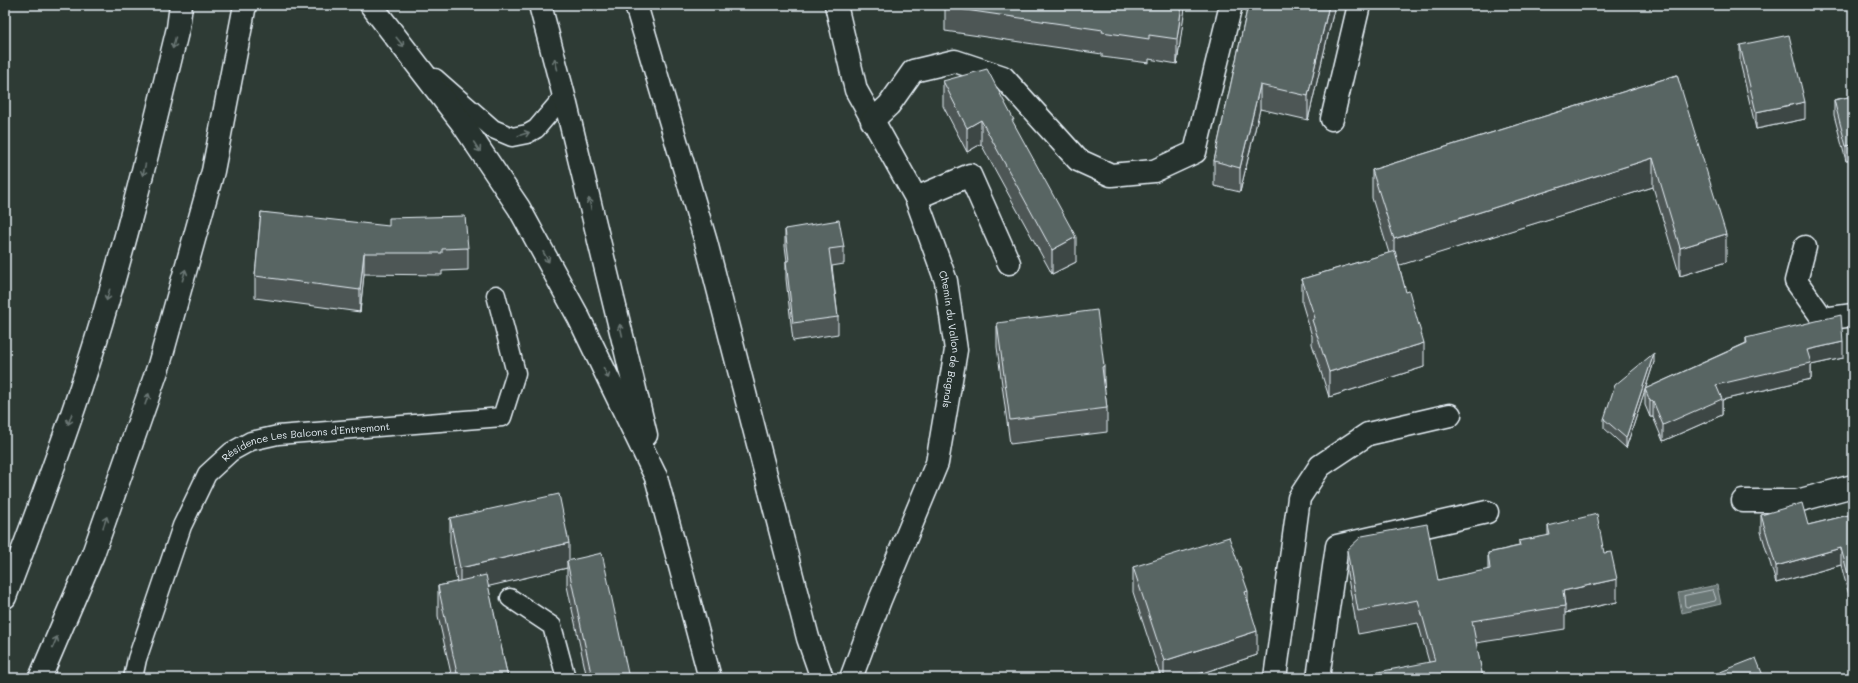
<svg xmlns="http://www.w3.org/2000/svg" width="1858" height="683" font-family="Mali,sans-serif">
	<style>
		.water { fill: #6b7775; stroke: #9da8a9 }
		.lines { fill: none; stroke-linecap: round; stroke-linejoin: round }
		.shore { stroke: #b6c0c4; stroke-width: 1 }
		.lane-casing { stroke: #e8f1f8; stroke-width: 21 }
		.street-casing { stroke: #e8f1f8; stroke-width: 25 }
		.primary-casing { stroke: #e8f1f8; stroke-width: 25 }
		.highway-casing { stroke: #e8f1f8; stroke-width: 25 }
		.lane { stroke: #26332d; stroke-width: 18 }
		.street { stroke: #26332d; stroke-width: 22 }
		.primary { stroke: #26332d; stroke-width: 22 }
		.highway { stroke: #26332d; stroke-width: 22 }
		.wall { fill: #4d5755; stroke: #e8f1f8 }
		.shaded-wall { fill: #3e4745; stroke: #e8f1f8 }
		.building { fill: #596563; stroke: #e8f1f8 }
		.oneway { stroke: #6a7674 }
		.labels { text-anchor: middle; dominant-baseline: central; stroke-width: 3.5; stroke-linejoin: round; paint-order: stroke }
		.street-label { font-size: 10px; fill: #e8f1f8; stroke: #26332d }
	</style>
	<rect width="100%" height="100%" fill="#2e3b35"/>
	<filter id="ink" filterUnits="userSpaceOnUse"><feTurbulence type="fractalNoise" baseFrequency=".025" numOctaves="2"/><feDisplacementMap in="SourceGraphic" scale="8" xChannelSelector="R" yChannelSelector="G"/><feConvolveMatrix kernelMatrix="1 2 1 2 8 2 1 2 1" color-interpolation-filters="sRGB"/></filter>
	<g filter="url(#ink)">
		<path class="water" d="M 1717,585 L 1721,604 L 1682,613 L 1678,593 Z"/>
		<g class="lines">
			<path class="shore" d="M 1713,590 L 1716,599 L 1715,601 L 1687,607 L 1685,606 L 1684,596 Z"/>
			<g class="lane-casing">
				<g id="lane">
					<path d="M 435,78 L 493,129 L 512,137 L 527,134 L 536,129 L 564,96"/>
					<path d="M 510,598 L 552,626 L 566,678"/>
					<path id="s1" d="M 133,678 L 137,659 L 182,526 L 207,474 L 231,452 L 251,441 L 278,435 L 502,417 L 516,373 L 496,295"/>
				</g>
			</g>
			<g class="street-casing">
				<g id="street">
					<path d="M 636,5 L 706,242 L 808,638 L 822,678"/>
					<path id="s2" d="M 836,5 L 856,90 L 916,198 L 946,281 L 956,350 L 937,463 L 880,600 L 851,678"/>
					<path d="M 1332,119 L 1359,5"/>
					<path d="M 872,121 L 889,105 L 913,71 L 955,61 L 1003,77 L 1078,160 L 1111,175 L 1154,171 L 1195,152 L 1231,5"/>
					<path d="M 916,198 L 970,175 L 1009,263"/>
					<path d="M 1805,247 L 1796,281 L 1823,319 L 1853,315"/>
					<path d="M 1743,501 L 1797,501 L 1853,486"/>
					<path d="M 1275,678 L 1299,498 L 1320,466 L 1368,434 L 1450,415"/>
					<path d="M 1318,678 L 1337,546 L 1487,512"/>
				</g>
			</g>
			<g class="primary-casing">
				<path id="primary" d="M 656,477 L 710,678"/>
			</g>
			<g class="highway-casing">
				<path id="highway" d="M 371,5 L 462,123 L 519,208 L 579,318 L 656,477
					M 540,5 L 564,96 L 646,435
					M 5,597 C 33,523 61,450 85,375 C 122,261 150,144 178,28 L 181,5
					M 40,678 L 93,554 L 159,365 L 213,171 L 245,5"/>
			</g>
			<use href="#lane" class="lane"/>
			<use href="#street" class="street"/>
			<use href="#primary" class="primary"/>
			<use href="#highway" class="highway"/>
		</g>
		<path class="wall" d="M 1185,5 L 1177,64 L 1149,59 L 1149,63 L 1102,57 L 1102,54 L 945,31 L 945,7 Z
			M 1248,5 L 1335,5 L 1308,120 L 1260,109 L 1240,192 L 1214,186 L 1214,161 Z
			M 1740,45 L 1805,119 L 1756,129 L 1740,62 Z
			M 1677,75 L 1726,262 L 1680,276 L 1653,187 L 1399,265 L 1424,367 L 1329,397 L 1312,344 L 1312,336 L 1302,303 L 1302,279 L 1389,253 L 1372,198 L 1372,170 Z
			M 943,81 L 1014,124 L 1076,262 L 1052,274 L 981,144 L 967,152 L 943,106 Z
			M 1853,96 L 1853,160 L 1846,161 L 1834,115 L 1834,100 Z
			M 261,212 L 468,248 L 468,270 L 442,271 L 442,275 L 364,274 L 360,312 L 255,298 L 255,276 Z
			M 785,229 L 844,247 L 844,264 L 832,266 L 838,317 L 838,334 L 793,341 L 786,279 L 786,261 L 787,261 L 785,246 Z
			M 997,323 L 1104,366 L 1104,385 L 1107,408 L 1107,432 L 1010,444 L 997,347 Z
			M 1746,338 L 1843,358 L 1811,365 L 1811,379 L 1722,400 L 1722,415 L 1663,441 L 1653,417 L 1650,417 L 1645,405 L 1645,389 L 1746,343 Z
			M 1654,362 L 1626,448 L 1604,428 L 1604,419 Z
			M 1853,514 L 1851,603 L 1841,565 L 1776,583 L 1761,532 L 1761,515 L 1808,525 Z
			M 450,518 L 569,561 L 629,678 L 587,678 L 567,586 L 567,568 L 488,586 L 508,678 L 452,678 L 438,616 L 438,586 L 457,582 L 450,543 Z
			M 1548,526 L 1604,553 L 1617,602 L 1565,613 L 1565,629 L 1476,643 L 1483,678 L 1429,662 L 1418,623 L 1358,634 L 1347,573 L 1347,550 L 1438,580 L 1488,570 L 1488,553 L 1519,546 L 1519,541 L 1548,536 Z
			M 1133,567 L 1248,601 L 1257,655 L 1187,678 L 1161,678 L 1133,592 Z"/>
		<path class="shaded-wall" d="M 1182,5 L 1185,5 L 1185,8 L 1177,64 L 1177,39 Z
			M 1329,5 L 1335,5 L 1308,120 L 1308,96 Z
			M 1260,85 L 1260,109 L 1240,192 L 1240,168 Z
			M 1805,102 L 1805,119 L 1756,129 L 1756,112 Z
			M 981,120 L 981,144 L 967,152 L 967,128 Z
			M 1853,145 L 1853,160 L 1846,161 L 1846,146 Z
			M 1653,158 L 1653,187 L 1394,267 L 1394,239 Z
			M 1726,234 L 1726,262 L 1680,276 L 1680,248 Z
			M 1076,237 L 1076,262 L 1052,274 L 1052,250 Z
			M 364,253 L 364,274 L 360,312 L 360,290 Z
			M 1843,342 L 1843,358 L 1811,365 L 1811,379 L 1722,400 L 1722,415 L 1663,441 L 1663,425 L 1716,385 L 1807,350 Z
			M 1424,343 L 1424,367 L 1329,397 L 1329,372 Z
			M 1654,353 L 1654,362 L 1626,448 L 1626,438 Z
			M 1650,401 L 1653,401 L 1653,417 L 1650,417 Z
			M 569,543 L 569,568 L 567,561 L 567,568 L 460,593 L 460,568 Z
			M 1841,548 L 1841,565 L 1776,583 L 1776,566 Z
			M 1617,579 L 1617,602 L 1565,613 L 1565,606 L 1563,591 Z
			M 1853,585 L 1853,603 L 1851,603 L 1851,586 Z
			M 1248,591 L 1248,616 L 1245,592 Z
			M 1257,631 L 1257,655 L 1187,678 L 1164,678 L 1164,661 Z"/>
		<path class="building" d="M 945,5 L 1182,5 L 1177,39 L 1149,35 L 1149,39 L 1102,32 L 1103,30 L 945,7 Z
			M 1248,5 L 1329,5 L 1308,96 L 1260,85 L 1240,168 L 1214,161 Z
			M 1789,35 L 1805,102 L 1756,112 L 1740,45 Z
			M 987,69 L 1014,120 L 1012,120 L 1076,237 L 1052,250 L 981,120 L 967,128 L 943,81 Z
			M 1677,75 L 1726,234 L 1680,248 L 1653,158 L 1394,239 L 1372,170 Z
			M 1853,96 L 1853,145 L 1846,146 L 1834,100 Z
			M 261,212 L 389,226 L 389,218 L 465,216 L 468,248 L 442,249 L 442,253 L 364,253 L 360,290 L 255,276 Z
			M 839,220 L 844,247 L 829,249 L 838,317 L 793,323 L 786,261 L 789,261 L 785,229 Z
			M 1395,251 L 1406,292 L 1409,291 L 1424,343 L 1329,372 L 1312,320 L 1315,318 L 1302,279 Z
			M 1097,310 L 1104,366 L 1102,367 L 1107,408 L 1010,420 L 997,323 Z
			M 1841,315 L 1843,342 L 1807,350 L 1811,363 L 1716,385 L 1722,399 L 1663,425 L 1653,401 L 1650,401 L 1645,389 L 1747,343 L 1746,338 Z
			M 1654,353 L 1626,438 L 1604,419 L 1615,385 Z
			M 559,494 L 569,543 L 460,568 L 450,518 Z
			M 1802,503 L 1808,525 L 1853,514 L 1853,585 L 1851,586 L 1841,548 L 1776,566 L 1761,515 Z
			M 1597,514 L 1604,553 L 1611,552 L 1617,579 L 1563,591 L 1565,606 L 1472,621 L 1483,678 L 1347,678 L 1435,661 L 1418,600 L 1358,611 L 1347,550 L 1362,536 L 1427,524 L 1438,580 L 1490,569 L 1488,553 L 1520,546 L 1519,541 L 1550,535 L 1548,526 Z
			M 1229,537 L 1248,591 L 1245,592 L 1257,631 L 1164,661 L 1133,567 Z
			M 602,553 L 629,678 L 592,678 L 567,561 Z
			M 486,575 L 508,678 L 458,678 L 438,586 Z
			M 1756,658 L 1764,678 L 1705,678 Z"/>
		<defs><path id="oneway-shaft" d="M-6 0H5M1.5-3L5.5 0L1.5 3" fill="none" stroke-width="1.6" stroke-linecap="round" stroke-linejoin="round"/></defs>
		<g class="oneway">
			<use href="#oneway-shaft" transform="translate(400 42) rotate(51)"/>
			<use href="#oneway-shaft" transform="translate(174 43) rotate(104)"/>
			<use href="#oneway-shaft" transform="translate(556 64) rotate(-105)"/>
			<use href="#oneway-shaft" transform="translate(524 134) rotate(-17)"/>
			<use href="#oneway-shaft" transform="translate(477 147) rotate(56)"/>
			<use href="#oneway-shaft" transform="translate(144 170) rotate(104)"/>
			<use href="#oneway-shaft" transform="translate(590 204) rotate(-103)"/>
			<use href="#oneway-shaft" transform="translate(546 257) rotate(61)"/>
			<use href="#oneway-shaft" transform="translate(184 275) rotate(-74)"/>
			<use href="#oneway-shaft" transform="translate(108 295) rotate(106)"/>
			<use href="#oneway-shaft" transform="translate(621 330) rotate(-103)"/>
			<use href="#oneway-shaft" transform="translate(606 373) rotate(64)"/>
			<use href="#oneway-shaft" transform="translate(147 399) rotate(-71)"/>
			<use href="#oneway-shaft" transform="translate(70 419) rotate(109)"/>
			<use href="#oneway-shaft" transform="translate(105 522) rotate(-71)"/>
			<use href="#oneway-shaft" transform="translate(55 642) rotate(-67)"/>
		</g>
	</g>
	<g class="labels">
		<g class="street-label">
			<text stroke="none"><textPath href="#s2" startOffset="358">Chemin du Vallon de Bagnols</textPath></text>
			<text stroke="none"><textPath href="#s1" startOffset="326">Résidence Les Balcons d'Entremont</textPath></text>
		</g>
	</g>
	<rect width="1858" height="683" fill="none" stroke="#26332d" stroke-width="20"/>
	<rect x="10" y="10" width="1838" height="663" fill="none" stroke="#e8f1f8" stroke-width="1.5" filter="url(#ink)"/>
</svg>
